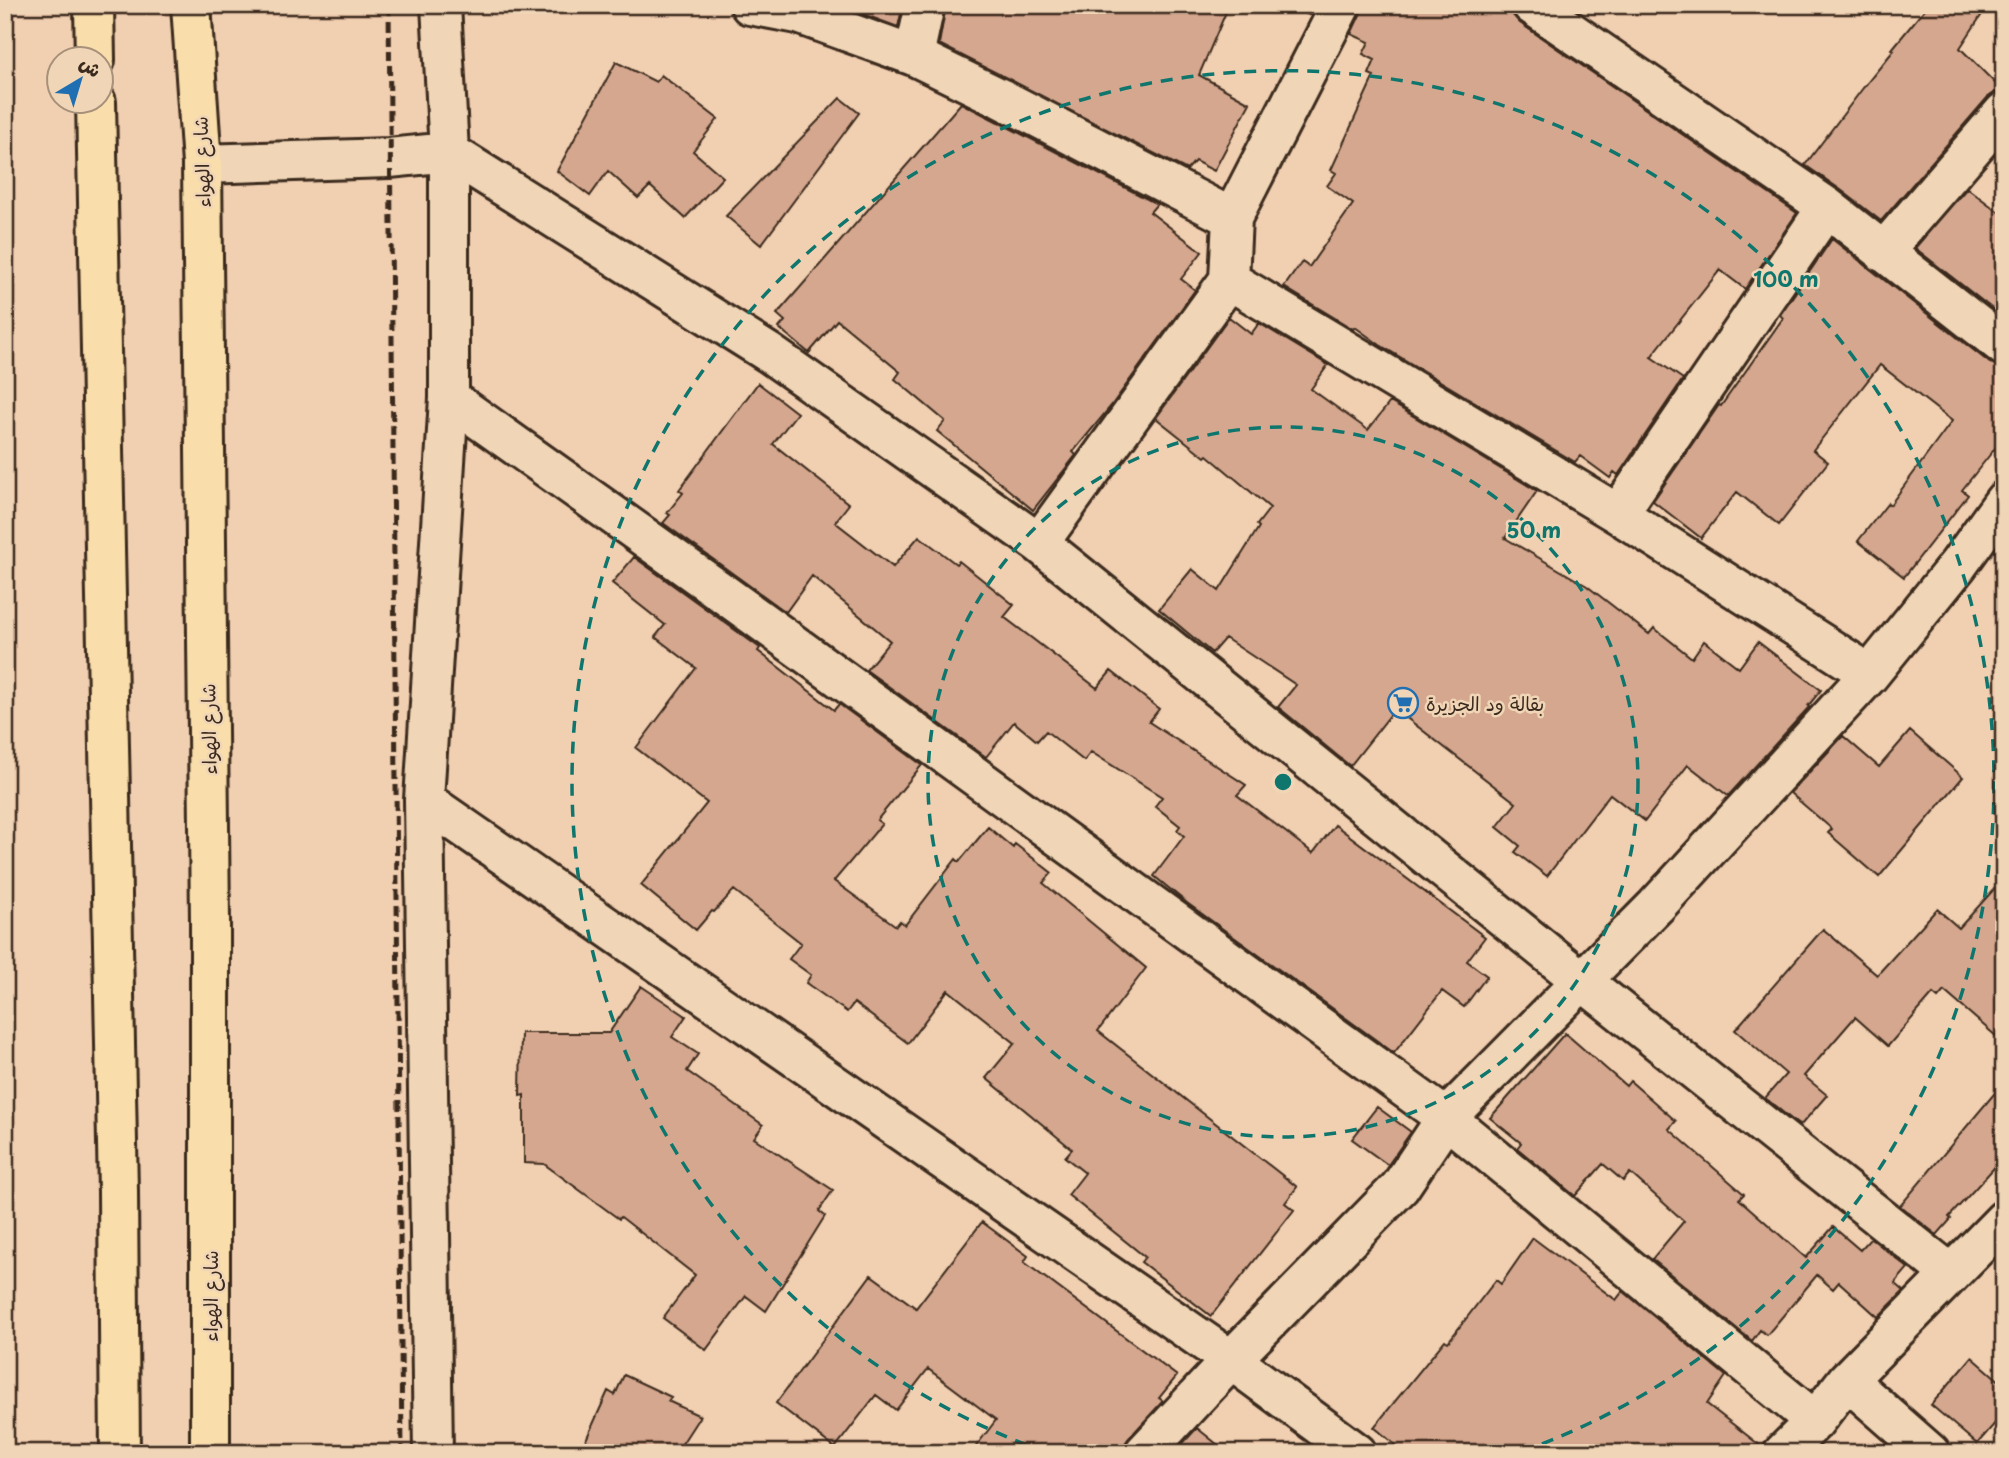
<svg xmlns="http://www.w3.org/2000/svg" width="2009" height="1458" font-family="'Playpen Sans','Playpen Sans Arabic',sans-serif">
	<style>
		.building { fill: #d5a78e; stroke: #3b2a1e; stroke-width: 2 }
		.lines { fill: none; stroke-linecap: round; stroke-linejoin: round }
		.minor-casing { stroke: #3b2a1e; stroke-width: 44 }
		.major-casing { stroke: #3b2a1e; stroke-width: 44 }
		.minor { stroke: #f0d6b7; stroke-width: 38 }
		.major { stroke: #f9deab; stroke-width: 38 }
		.rail { stroke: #3b2a1e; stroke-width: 5; stroke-dasharray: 10 5; stroke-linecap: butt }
		.ring { fill: none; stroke: #0f766e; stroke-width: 3.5; stroke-dasharray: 12 9 }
		.labels { text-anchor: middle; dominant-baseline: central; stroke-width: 5; stroke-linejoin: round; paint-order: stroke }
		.street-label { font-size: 19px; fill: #3b2a1e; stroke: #f0d6b7 }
		.poi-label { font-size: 19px; fill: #3b2a1e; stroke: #f0d6b7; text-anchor: start }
		.centre { fill: #0f766e; stroke: #f0d6b7; stroke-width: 3.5 }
		.ring-label { font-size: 21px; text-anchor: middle; font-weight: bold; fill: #0f766e; stroke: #f0d6b7; stroke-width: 5; stroke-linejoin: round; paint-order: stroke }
	</style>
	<rect width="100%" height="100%" fill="#f1cfb1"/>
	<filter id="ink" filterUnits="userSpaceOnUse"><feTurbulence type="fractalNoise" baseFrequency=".0143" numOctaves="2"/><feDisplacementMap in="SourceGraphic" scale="14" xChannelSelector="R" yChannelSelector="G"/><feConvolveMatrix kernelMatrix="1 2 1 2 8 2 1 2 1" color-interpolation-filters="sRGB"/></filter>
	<g filter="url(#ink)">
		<path class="building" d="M 838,5 L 903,5 L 898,27 Z
			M 946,5 L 1229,5 L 1199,75 L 1250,103 L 1214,171 L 1195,161 L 1187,170 L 939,44 Z
			M 1286,5 L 1316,5 L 1311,16 Z
			M 1363,5 L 1501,5 L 1512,14 L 1520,23 L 1797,213 L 1745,289 L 1720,270 L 1651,357 L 1683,379 L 1618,475 L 1614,472 L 1610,478 L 1580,456 L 1575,462 L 1380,345 L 1355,327 L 1353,329 L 1284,287 L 1302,262 L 1309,267 L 1353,204 L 1327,186 L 1336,173 L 1331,170 L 1374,76 L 1369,74 L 1375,60 L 1363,54 L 1369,42 L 1351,34 L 1360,15 Z
			M 1928,5 L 1988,5 L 1960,48 L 2003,91 L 1996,92 L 1987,98 L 1881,221 L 1841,190 L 1805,165 L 1863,88 L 1894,50 L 1892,49 Z
			M 616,62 L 656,82 L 661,75 L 718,119 L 693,151 L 723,177 L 685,218 L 650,186 L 638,198 L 608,171 L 590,196 L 557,171 Z
			M 840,98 L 859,113 L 761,245 L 726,216 Z
			M 961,103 L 1157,204 L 1150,212 L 1202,252 L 1181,279 L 1195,290 L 1111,406 L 1073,452 L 1076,455 L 1033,510 L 937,431 L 945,421 L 895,379 L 900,372 L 837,320 L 809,353 L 779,328 L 785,321 L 777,314 Z
			M 1967,188 L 2004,216 L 2004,318 L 1915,248 Z
			M 1832,239 L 1990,363 L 2004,367 L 2004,437 L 1962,490 L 1968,495 L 1904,577 L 1858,541 L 1888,503 L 1890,505 L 1952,421 L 1880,365 L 1813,450 L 1828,462 L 1779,525 L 1737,492 L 1701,538 L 1653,501 L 1719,405 L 1721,406 L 1783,318 L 1780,315 Z
			M 1229,317 L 1251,334 L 1259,323 L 1328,365 L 1311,389 L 1368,430 L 1390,402 L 1537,491 L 1505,538 L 1587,586 L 1649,634 L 1654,628 L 1692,658 L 1704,641 L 1739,668 L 1758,642 L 1821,690 L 1808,706 L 1809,707 L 1728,796 L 1688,765 L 1645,821 L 1610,794 L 1547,876 L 1515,852 L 1520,846 L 1497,827 L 1516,803 L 1395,709 L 1350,766 L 1278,707 L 1296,685 L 1225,638 L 1212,653 L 1159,609 L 1192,569 L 1219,591 L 1259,527 L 1257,525 L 1270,508 L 1207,455 L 1205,457 L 1156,418 Z
			M 758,383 L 797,413 L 773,444 L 849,504 L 835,522 L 893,567 L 919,536 L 956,564 L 959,561 L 1014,605 L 1004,617 L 1097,688 L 1111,671 L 1159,709 L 1149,722 L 1246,785 L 1237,795 L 1313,853 L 1335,825 L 1485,937 L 1467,961 L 1487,976 L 1464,1007 L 1442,991 L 1394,1053 L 1187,903 L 1154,876 L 1184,836 L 1177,830 L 1180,826 L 1155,806 L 1162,797 L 1091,752 L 1084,761 L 1046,731 L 1037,741 L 1014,722 L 986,757 L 866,670 L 890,641 L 812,576 L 786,612 L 663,523 L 670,515 L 667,513 L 683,493 L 679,490 Z
			M 634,557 L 760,648 L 758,651 L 834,710 L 839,704 L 922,765 L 877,820 L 882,824 L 834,881 L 896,926 L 900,921 L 905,925 L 956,859 L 959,862 L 988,827 L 1013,848 L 1015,844 L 1052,873 L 1043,883 L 1146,968 L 1098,1031 L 1297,1187 L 1285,1203 L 1294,1210 L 1211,1316 L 1141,1262 L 1145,1257 L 1068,1195 L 1085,1173 L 1065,1157 L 1072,1149 L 986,1078 L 1015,1043 L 948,990 L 908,1043 L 854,1003 L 847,1012 L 806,983 L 811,975 L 789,959 L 801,943 L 734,890 L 714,912 L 712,911 L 696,930 L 641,885 L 707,803 L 636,748 L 696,668 L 655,637 L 665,625 L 612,583 Z
			M 1910,731 L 1963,777 L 1879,877 L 1828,833 L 1832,829 L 1790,793 L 1843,736 L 1879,767 Z
			M 2004,878 L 2004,1043 L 1944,991 L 1938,998 L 1933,994 L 1888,1046 L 1855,1017 L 1804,1076 L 1827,1095 L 1800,1126 L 1765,1098 L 1786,1074 L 1735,1030 L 1823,929 L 1877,975 L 1937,909 L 1959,928 Z
			M 641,986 L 686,1016 L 672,1037 L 698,1054 L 687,1071 L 763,1125 L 754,1138 L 833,1190 L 819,1211 L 825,1216 L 766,1311 L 746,1296 L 706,1350 L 663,1318 L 695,1275 L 621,1217 L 619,1219 L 544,1164 L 524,1163 L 524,1095 L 520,1096 L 521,1033 L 609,1033 Z
			M 1565,1033 L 1626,1086 L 1630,1081 L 1676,1121 L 1669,1129 L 1744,1194 L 1739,1199 L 1806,1258 L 1833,1227 L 1860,1250 L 1871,1238 L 1908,1268 L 1895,1283 L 1904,1291 L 1878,1317 L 1839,1282 L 1833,1289 L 1817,1275 L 1767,1335 L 1760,1330 L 1752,1341 L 1652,1259 L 1684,1221 L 1630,1173 L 1623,1181 L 1603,1164 L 1575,1196 L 1517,1148 L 1521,1143 L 1490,1118 Z
			M 2004,1082 L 2004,1157 L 1949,1217 L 1951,1219 L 1937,1235 L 1900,1206 Z
			M 1377,1107 L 1411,1132 L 1388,1165 L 1352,1139 Z
			M 982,1222 L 1028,1256 L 1024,1262 L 1177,1376 L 1159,1398 L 1163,1401 L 1128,1439 L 1123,1447 L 1123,1453 L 971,1453 L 996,1420 L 928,1369 L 896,1410 L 876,1395 L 835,1448 L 776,1403 L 871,1275 L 916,1308 Z
			M 1533,1238 L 1616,1300 L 1623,1291 L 1726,1376 L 1707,1404 L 1762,1447 L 1762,1453 L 1405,1453 L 1374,1427 L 1445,1340 L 1448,1342 L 1496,1280 L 1501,1284 Z
			M 1972,1357 L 2004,1385 L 2004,1413 L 1977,1444 L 1931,1405 Z
			M 624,1375 L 671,1397 L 668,1401 L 700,1416 L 676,1453 L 580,1453 L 608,1391 L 615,1395 Z
			M 1197,1428 L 1228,1453 L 1174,1453 Z"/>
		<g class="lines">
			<g class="minor-casing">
				<path id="minor" d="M 750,5 L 798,14 L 914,56 L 1000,98 L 1232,218
					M 1532,5 L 1827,207 L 2004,346
					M 914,56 L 925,5
					M 202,164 L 389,158 L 449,152 L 769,353 L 1039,543 L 1581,980 L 1951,1274
					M 1883,252 L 2004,112
					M 1229,280 L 1618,514 L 1870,674
					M 449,398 L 724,594 L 1446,1118 L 1815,1421
					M 1618,514 L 1827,207
					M 1039,543 L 1229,280 L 1232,218 L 1341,5
					M 424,800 L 1231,1360 L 1357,1453
					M 1847,1380 L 1930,1453
					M 433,1453 L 424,800 L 449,398 L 449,152 L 441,5
					M 1144,1453 L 1231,1360 L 1400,1187 L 1446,1118 L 1656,906 L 1870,674 L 1958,565 L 2004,501
					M 1783,1453 L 1815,1421 L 1847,1380 L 2004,1220"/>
			</g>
			<g class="major-casing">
				<path id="major" d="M 94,5 L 95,60
					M 191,5 L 202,164 L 210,921 L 210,1453
					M 96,102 L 118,1192 L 120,1453"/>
			</g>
			<use href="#minor" class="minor"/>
			<use href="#major" class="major"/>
			<path class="rail" d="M 389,5 L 402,1453"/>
		</g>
	</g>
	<g class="ring">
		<circle cx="1283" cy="782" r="355"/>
		<path d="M1046 1452A711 711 0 1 1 1520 1452"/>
	</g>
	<defs>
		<g id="supermarket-ring" transform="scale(1.575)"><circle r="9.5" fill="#f0d6b7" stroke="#1f6fb2" stroke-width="1.5"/><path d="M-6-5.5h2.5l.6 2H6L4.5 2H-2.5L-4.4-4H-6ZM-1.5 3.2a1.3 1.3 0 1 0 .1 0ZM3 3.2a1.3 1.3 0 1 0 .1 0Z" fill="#1f6fb2"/></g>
	</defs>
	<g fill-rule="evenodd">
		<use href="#supermarket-ring" x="1403" y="703"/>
	</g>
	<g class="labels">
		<g class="street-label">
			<text transform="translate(201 162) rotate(-92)">شارع الهواء</text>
			<text transform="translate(208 729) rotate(-91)">شارع الهواء</text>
			<text transform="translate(210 1296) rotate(-90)">شارع الهواء</text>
		</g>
		<g class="poi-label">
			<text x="1426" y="703">بقالة ود الجزيرة</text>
		</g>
	</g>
	<circle cx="1283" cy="782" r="10" class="centre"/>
	<g class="ring-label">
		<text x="1786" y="287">100 m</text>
		<text x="1534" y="538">50 m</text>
	</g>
	<rect width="2009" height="1458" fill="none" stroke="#f0d6b7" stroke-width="28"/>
	<rect x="14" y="14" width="1981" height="1430" fill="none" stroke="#3b2a1e" stroke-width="2.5" filter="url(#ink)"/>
	<g transform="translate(80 80) rotate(38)"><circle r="33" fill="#f0d6b7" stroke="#a8917a" stroke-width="2"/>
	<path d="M0-5L12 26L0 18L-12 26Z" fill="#1f6fb2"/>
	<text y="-10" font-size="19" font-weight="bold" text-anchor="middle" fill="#3b2a1e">ش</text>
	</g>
</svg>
